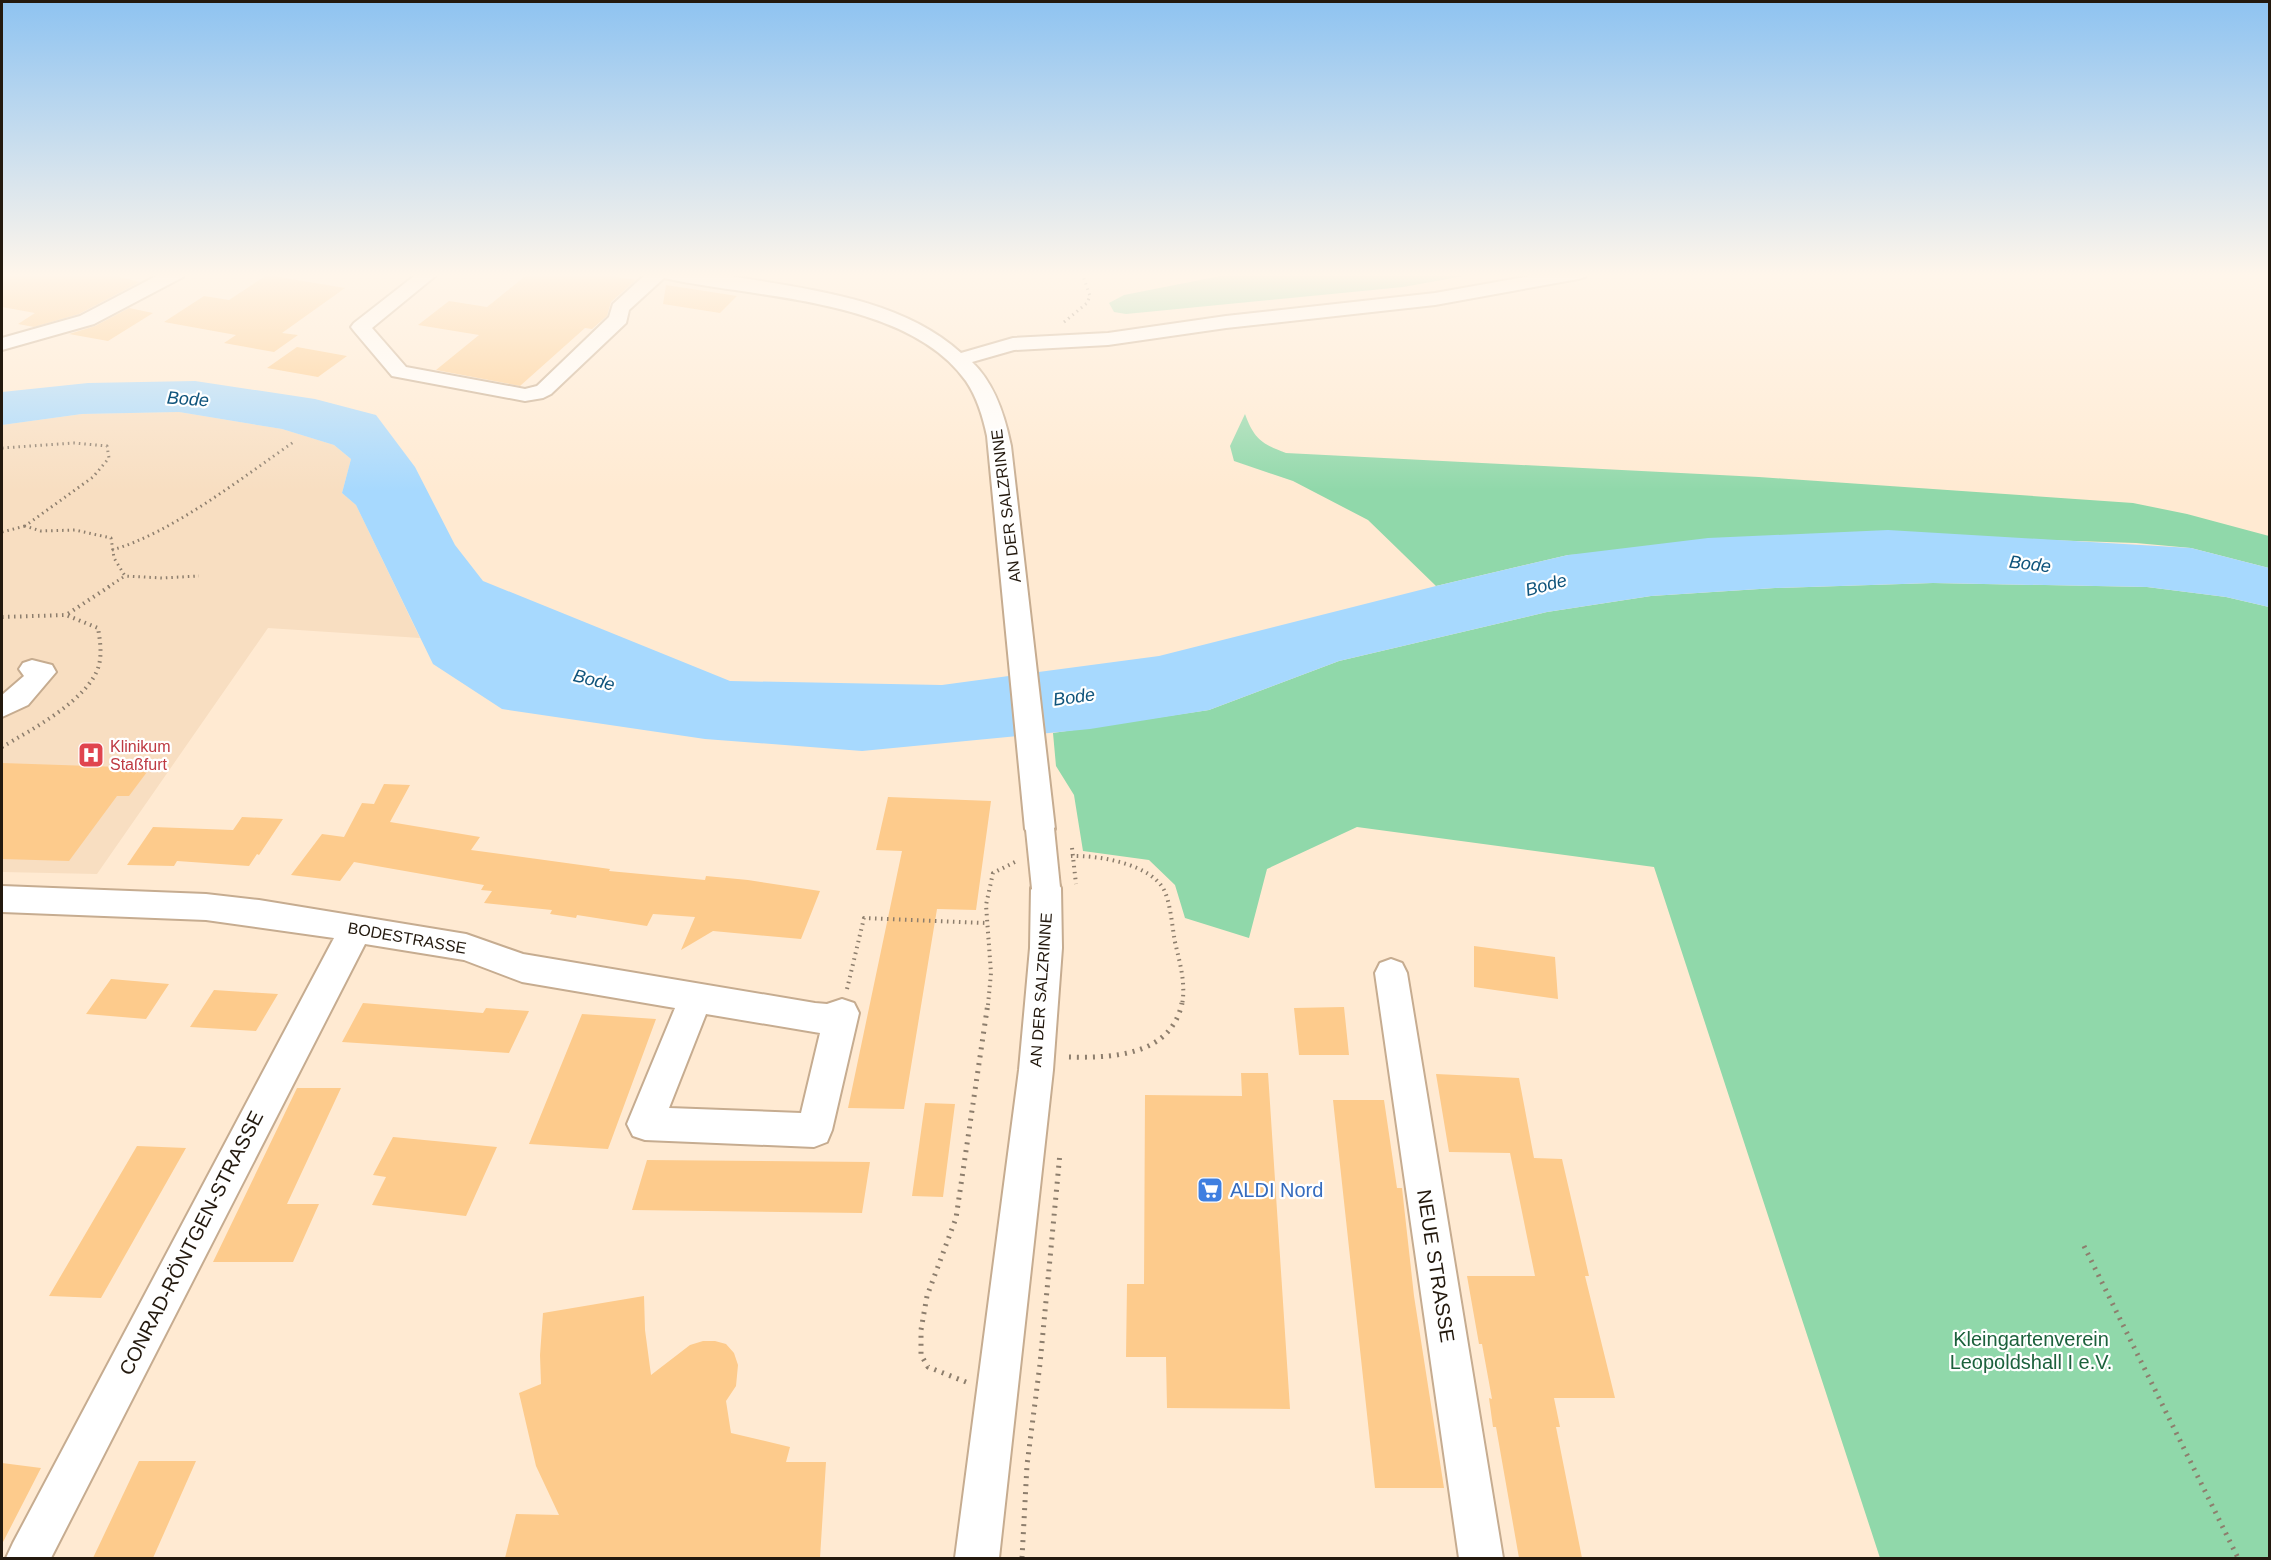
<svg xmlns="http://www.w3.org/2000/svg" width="2271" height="1560" font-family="Arial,sans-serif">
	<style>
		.built { fill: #f8dec1 }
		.green { fill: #90d8aa }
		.water { fill: #a7d9fe }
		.building { fill: #fdcb8c }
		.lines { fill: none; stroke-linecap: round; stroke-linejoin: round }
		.minor-casing { stroke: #c6ac90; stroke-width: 4 }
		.path-far2 { stroke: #8d7e6d; stroke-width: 3; stroke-dasharray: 1.5 4; stroke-linecap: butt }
		.path-far1 { stroke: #8d7e6d; stroke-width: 4; stroke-dasharray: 1.5 4.5; stroke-linecap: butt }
		.path { stroke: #8d7e6d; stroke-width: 5; stroke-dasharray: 2 6; stroke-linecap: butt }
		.minor { fill: #fff; fill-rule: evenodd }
		.minor-bridge-casing { stroke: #c6ac90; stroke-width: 32; stroke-linecap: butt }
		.path-bridge { stroke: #8d7e6d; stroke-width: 4; stroke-dasharray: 1.5 4.5; stroke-linecap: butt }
		.minor-bridge { stroke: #fff; stroke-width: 28 }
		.labels { text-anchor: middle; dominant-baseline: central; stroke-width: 4.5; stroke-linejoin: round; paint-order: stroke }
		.street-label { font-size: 16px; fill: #23190e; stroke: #fff }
		.health-label { font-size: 16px; fill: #be3a42; stroke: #fff; text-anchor: start }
		.water-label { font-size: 18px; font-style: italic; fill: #0f547c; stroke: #fff }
		.near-shop-label { font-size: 20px; fill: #366cbe; stroke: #fff; text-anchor: start }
		.near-street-label { font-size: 20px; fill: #23190e; stroke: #fff }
		.near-park-label { font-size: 20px; fill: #1c613c; stroke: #fff }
	</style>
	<rect width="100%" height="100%" fill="#ffead2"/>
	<path class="built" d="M 179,412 L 282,429 L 334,445 L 351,459 L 342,493 L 356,505 L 420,638 L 268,628 L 97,874 L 2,872 L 2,425 L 82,414 Z"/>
	<path class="green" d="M 1236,273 L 1480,273 L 1403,287 L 1126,314 L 1114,312 L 1109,303 L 1124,295 Z
		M 1245,414 C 1254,439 1262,444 1286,453 L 1759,477 L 2133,503 L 2187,514 L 2269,536 L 2269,568 L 2191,548 L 2136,543 L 2019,539 L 1568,555 L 1436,586 L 1368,520 L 1293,481 L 1234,461 L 1230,446 Z
		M 1933,583 L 2147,587 L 2226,597 L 2269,607 L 2269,1558 L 1880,1558 L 1654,867 L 1357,827 L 1267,869 L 1249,938 L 1185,918 L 1175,885 L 1149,860 L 1083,851 L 1074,795 L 1056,766 L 1053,733 L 1209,710 L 1339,661 L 1547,612 L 1651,596 L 1775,588 Z"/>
	<path class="water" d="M 195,381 L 315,399 L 376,415 L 415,467 L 455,545 L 483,581 L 730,681 L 942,685 L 1159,656 L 1436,586 L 1568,555 L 1708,538 L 1888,530 L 2191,548 L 2269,568 L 2269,607 L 2226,597 L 2147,587 L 1933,583 L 1775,588 L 1651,596 L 1547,612 L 1339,661 L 1209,710 L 1090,729 L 862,751 L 705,739 L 502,709 L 433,664 L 356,505 L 342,493 L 351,459 L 334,445 L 282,429 L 179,412 L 82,414 L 2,425 L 2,392 L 88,383 Z"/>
	<path class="building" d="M 2,273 L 104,273 L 140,282 L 79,314 L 34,327 L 18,324 L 35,313 L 2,307 Z
		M 529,273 L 590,273 L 636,280 L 611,302 L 607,316 L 592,329 L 585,328 L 520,386 L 436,370 L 479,335 L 418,325 L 449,301 L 487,307 Z
		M 267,275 L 345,288 L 282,333 L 298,335 L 274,352 L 224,343 L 236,335 L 164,322 L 204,296 L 229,300 Z
		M 666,285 L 737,296 L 720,313 L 663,304 Z
		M 129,308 L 153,313 L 108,341 L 69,334 L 95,326 Z
		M 297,347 L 347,356 L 318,377 L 267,368 Z
		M 2,763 L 150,768 L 129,796 L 117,796 L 69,861 L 2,859 Z
		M 384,784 L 410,785 L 390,822 L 480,837 L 471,850 L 610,869 L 609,871 L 705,880 L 706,876 L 748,880 L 820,891 L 801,939 L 713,931 L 681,950 L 695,917 L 653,914 L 647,926 L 577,915 L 576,918 L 550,914 L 552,910 L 484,903 L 492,891 L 481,890 L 484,885 L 354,862 L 340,881 L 291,875 L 322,834 L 344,837 L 362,803 L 374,804 Z
		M 888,797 L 991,801 L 976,910 L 937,909 L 904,1109 L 848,1108 L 902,851 L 876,850 Z
		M 242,817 L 283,819 L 259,855 L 257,854 L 249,866 L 177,861 L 174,866 L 127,865 L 153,827 L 233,830 Z
		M 1474,946 L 1555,957 L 1558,999 L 1474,987 Z
		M 111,979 L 169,984 L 146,1019 L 86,1014 Z
		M 214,990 L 278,994 L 256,1031 L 190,1027 Z
		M 363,1003 L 483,1013 L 486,1008 L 529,1011 L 509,1053 L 342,1042 Z
		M 1344,1007 L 1349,1055 L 1299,1055 L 1294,1008 Z
		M 582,1014 L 656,1019 L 608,1149 L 529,1144 Z
		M 1241,1073 L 1268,1073 L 1290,1409 L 1167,1408 L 1166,1357 L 1126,1357 L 1127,1284 L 1144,1284 L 1145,1095 L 1242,1096 Z
		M 1436,1074 L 1519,1078 L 1534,1158 L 1562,1159 L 1589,1276 L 1585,1276 L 1615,1398 L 1554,1398 L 1560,1427 L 1556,1427 L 1582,1558 L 1519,1558 L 1496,1427 L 1493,1427 L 1489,1398 L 1492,1399 L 1482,1344 L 1479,1344 L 1467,1276 L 1535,1276 L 1510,1153 L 1449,1152 Z
		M 297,1088 L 341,1088 L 287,1204 L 319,1204 L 293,1262 L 213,1262 Z
		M 1333,1100 L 1384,1100 L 1397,1188 L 1402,1188 L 1414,1296 L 1444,1488 L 1375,1488 Z
		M 925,1103 L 955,1104 L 943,1197 L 912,1196 Z
		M 393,1137 L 497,1147 L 466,1216 L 372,1205 L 386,1177 L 373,1175 Z
		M 137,1146 L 186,1148 L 101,1298 L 49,1296 Z
		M 647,1160 L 870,1162 L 862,1213 L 632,1210 Z
		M 644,1296 L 645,1330 L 651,1375 L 690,1345 L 703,1341 L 715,1341 L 726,1344 L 734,1353 L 738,1365 L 736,1386 L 726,1401 L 731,1433 L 790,1447 L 786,1462 L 826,1462 L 820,1558 L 505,1558 L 516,1514 L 559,1515 L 536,1466 L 519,1393 L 541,1384 L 540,1355 L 543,1313 Z
		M 139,1461 L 196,1461 L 153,1558 L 93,1558 Z
		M 2,1463 L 41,1468 L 2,1544 Z"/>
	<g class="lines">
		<g class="minor-casing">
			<path id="minor" d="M 162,273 L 185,273 L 183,277 L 94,324 L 2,350 L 2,338 L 80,316 Z
				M 418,273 L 439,273 L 372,328 L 406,367 L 525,389 L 537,386 L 609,317 L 613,304 L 647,273 C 665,273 684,272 702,273 C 722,274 742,278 761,281 C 829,292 909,305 961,353 L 1013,338 L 1108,333 L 1226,316 L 1435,293 L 1547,273 L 1587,273 L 1585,277 L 1578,279 L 1435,305 L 1226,328 L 1108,345 L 1014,350 L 972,362 C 995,384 1005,416 1011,446 L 1055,829 L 1050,837 L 1040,840 L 1030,837 L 1025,829 L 987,436 C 983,417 977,397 966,381 C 907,298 753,298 664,278 L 629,310 L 626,323 L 551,394 L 543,398 L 525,401 L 392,376 L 354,331 L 351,327 L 354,323 Z
				M 32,660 L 52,665 L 56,672 L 28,705 L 2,717 L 2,695 L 24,676 L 19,669 L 23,663 Z
				M 1046,876 L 1057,879 L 1061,888 L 1062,948 L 1053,1070 L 999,1558 L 955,1558 L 1019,1070 L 1030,948 L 1031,888 L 1035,879 Z
				M 2,886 L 206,894 L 259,900 L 466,934 L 523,954 L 815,1003 L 827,1004 L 842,999 L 854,1003 L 859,1013 L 832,1130 L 827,1142 L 814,1147 L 645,1140 L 633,1136 L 627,1124 L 675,1008 L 522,982 L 464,960 L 365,944 L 51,1558 L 6,1558 L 13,1543 L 334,938 L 206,920 L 2,912 ZM 706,1014 L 820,1033 L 801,1113 L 669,1108 Z
				M 1391,959 L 1402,963 L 1407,973 L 1503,1558 L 1459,1558 L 1375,973 L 1380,963 Z"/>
		</g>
		<path class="path-far2" d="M 1064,322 L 1087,303 L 1090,296 L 1082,273
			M 2,448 L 74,443 L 107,446 L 109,458 L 93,477 L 25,526 L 41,531 L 75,530 L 111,538 L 114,558 L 125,576 L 162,578 L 199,576
			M 2,532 L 25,526
			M 112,550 C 172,533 243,477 295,441
			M 108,587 L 125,576"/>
		<path class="path-far1" d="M 2,617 L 66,615
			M 2,747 C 31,730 90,699 99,665 C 102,653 100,640 98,628 L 66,615 L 110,586
			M 1071,856 C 1098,855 1153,864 1165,892 C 1171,907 1172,926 1175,942 C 1180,964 1186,983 1182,1005
			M 847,989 L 864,918 L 986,923
			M 988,1005 L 991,973 L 986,905 L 993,873 L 1015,862"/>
		<path class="path" d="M 1069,1057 C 1112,1058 1171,1056 1182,1003
			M 2084,1246 L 2238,1558
			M 966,1382 L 928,1367 L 921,1355 L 921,1330 L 927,1296 L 956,1218 L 988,1003
			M 1022,1558 L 1027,1465 L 1040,1364 L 1060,1153"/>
		<use href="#minor" class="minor"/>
		<g class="minor-bridge-casing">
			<path id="minor-bridge" d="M 1040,829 L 1046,888"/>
		</g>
		<path class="path-bridge" d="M 1072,848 L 1076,884"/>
		<use href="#minor-bridge" class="minor-bridge"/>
	</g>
	<linearGradient id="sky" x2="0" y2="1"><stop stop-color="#8ec3f1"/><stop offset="0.56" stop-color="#fff6eb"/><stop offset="1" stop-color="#fff6eb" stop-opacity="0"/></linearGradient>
	<rect width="2271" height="491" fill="url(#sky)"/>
	<defs>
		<g id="hospital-square" transform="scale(1.35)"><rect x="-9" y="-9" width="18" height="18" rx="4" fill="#e0444e" stroke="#fff"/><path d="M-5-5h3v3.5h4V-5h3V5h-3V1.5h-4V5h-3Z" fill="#fff"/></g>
		<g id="supermarket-square" transform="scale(1.35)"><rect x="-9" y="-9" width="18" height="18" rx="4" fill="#3f7fe0" stroke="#fff"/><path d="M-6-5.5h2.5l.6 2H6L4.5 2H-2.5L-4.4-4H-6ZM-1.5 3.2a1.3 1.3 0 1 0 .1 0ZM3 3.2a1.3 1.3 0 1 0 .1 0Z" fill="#fff"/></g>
	</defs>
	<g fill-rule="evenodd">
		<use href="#hospital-square" x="91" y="755"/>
		<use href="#supermarket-square" x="1210" y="1190"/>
	</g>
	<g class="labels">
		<g class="street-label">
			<text transform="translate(1006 506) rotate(-97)">AN DER SALZRINNE</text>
			<text transform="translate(407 938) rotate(10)">BODESTRASSE</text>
			<text transform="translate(1041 990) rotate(-86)">AN DER SALZRINNE</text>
		</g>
		<g class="health-label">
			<text x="110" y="746">Klinikum<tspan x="110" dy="18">Staßfurt</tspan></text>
		</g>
		<g class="water-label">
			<text transform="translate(188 399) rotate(4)">Bode</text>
			<text transform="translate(2030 564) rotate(7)">Bode</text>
			<text transform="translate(1546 585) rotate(-15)">Bode</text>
			<text transform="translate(594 680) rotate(14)">Bode</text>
			<text transform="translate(1074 697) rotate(-8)">Bode</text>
		</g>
		<g class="near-shop-label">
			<text x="1230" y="1190">ALDI Nord</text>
		</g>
		<g class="near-street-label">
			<text transform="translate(191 1243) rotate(-63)">CONRAD-RÖNTGEN-STRASSE</text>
			<text transform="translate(1436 1266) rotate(81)">NEUE STRASSE</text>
		</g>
		<g class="near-park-label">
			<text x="2031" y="1339">Kleingartenverein<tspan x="2031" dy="23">Leopoldshall I e.V.</tspan></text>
		</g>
	</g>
	<rect width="2271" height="1560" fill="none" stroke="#23190e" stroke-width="6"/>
</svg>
